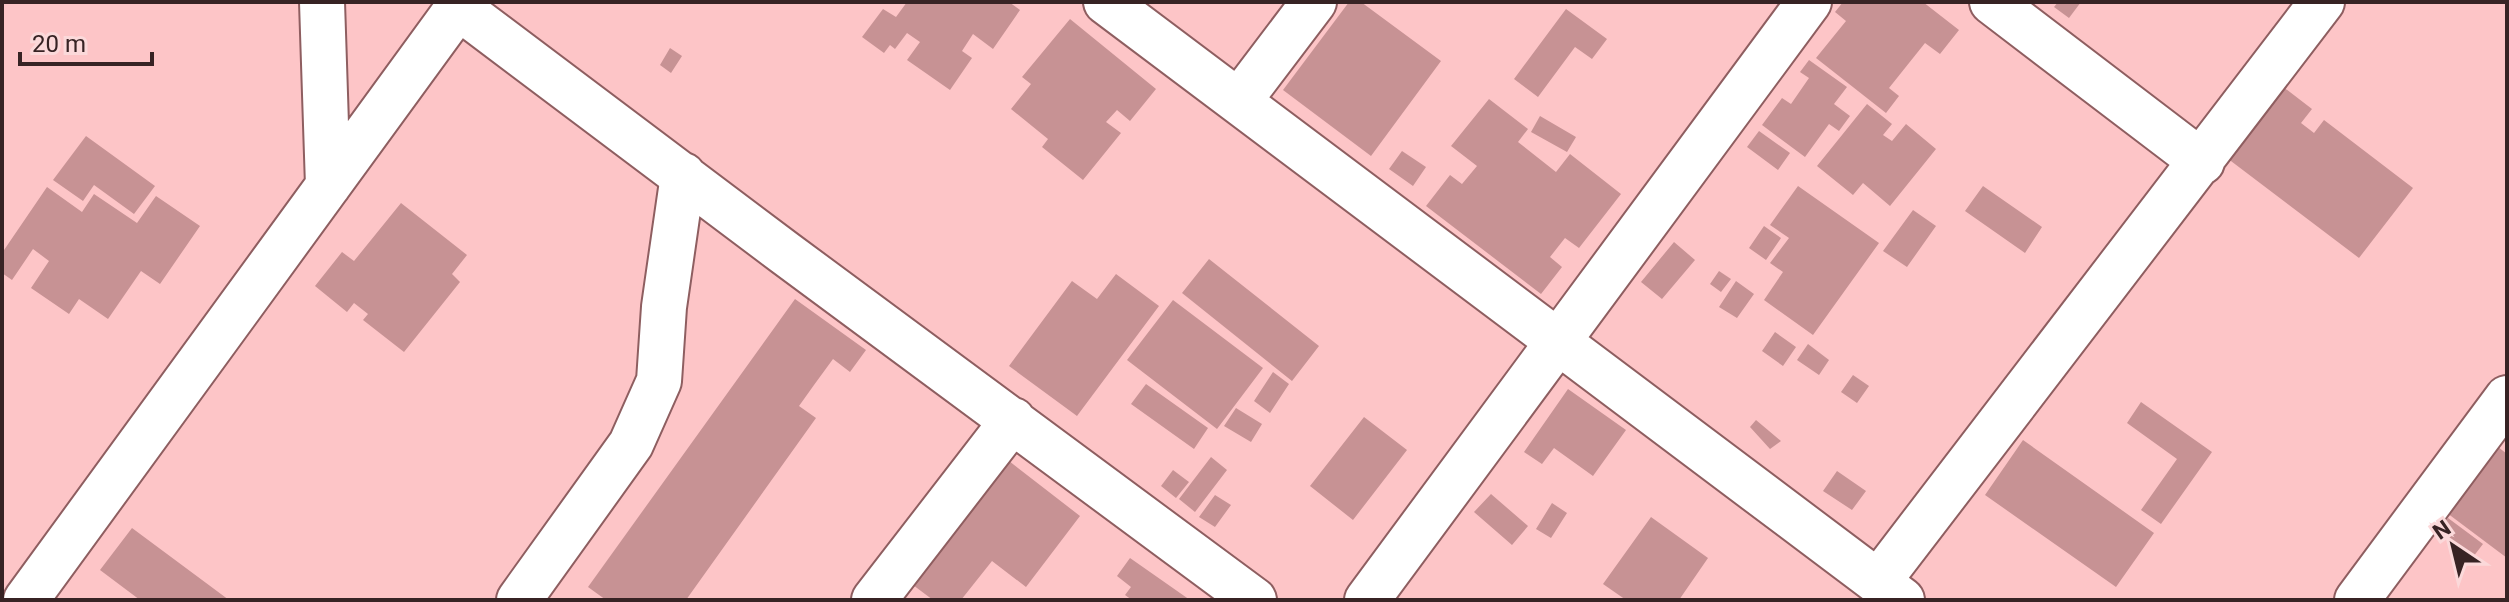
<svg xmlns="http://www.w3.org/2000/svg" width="2509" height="602" font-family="Roboto,sans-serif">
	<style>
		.building { fill: #c79294 }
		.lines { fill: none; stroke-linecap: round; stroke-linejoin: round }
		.minor-casing { stroke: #8e5e60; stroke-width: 48 }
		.minor { stroke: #fff; stroke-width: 44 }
	</style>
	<rect width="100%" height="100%" fill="#fdc5c7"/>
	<path class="building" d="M 907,2 L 1009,2 L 1020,10 L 993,49 L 973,34 L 962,51 L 972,58 L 950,90 L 907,60 L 920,42 L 907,33 L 895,49 L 890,45 L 884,53 L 862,37 L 883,9 L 896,17 Z
		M 1349,2 L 1361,2 L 1441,61 L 1371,156 L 1283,90 Z
		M 1843,2 L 1923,2 L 1959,30 L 1940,54 L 1925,43 L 1889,88 L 1899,96 L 1886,113 L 1816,58 L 1846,21 L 1835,12 Z
		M 2058,2 L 2081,2 L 2069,18 L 2054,7 Z
		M 1566,9 L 1607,39 L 1592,59 L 1575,47 L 1538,97 L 1514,79 Z
		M 1070,19 L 1156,89 L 1130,121 L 1117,110 L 1106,122 L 1121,133 L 1083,180 L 1042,147 L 1048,139 L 1011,109 L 1031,84 L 1022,77 Z
		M 670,48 L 682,56 L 671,73 L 660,65 Z
		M 1809,60 L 1847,87 L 1834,104 L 1850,116 L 1839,131 L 1829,124 L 1805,157 L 1762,125 L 1782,98 L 1791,104 L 1809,78 L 1800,72 Z
		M 2278,83 L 2312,109 L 2301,123 L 2314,133 L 2324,120 L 2413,188 L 2359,258 L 2223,155 Z
		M 1489,99 L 1528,129 L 1518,142 L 1556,172 L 1570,154 L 1621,194 L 1579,248 L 1565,238 L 1550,257 L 1562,267 L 1541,294 L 1426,206 L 1450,175 L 1462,184 L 1477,166 L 1451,146 Z
		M 1867,104 L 1892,124 L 1883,135 L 1892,141 L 1906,124 L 1936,149 L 1890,206 L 1863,183 L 1853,195 L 1817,166 Z
		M 1540,116 L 1576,137 L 1567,152 L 1531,132 Z
		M 1759,131 L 1790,153 L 1778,170 L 1747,147 Z
		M 86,136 L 155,186 L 134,214 L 94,185 L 83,201 L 53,180 Z
		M 1402,151 L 1426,167 L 1413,186 L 1389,169 Z
		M 1798,186 L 1879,243 L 1813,335 L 1764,300 L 1783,272 L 1770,263 L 1789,238 L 1770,225 Z
		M 1983,186 L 2042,227 L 2025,253 L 1965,211 Z
		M 47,187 L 82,212 L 94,194 L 137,223 L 156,196 L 200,226 L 160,284 L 141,271 L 108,319 L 79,299 L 69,314 L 31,288 L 49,261 L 33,249 L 12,280 L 2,273 L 2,253 Z
		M 401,203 L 467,255 L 452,274 L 460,282 L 404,352 L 363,320 L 368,314 L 354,303 L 347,312 L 315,286 L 342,252 L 354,261 Z
		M 1913,210 L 1936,226 L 1907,267 L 1883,251 Z
		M 1764,226 L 1781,238 L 1766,260 L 1749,248 Z
		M 1674,242 L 1695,260 L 1662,299 L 1641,282 Z
		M 1209,259 L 1319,346 L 1292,381 L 1182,293 Z
		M 1719,271 L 1731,279 L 1721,292 L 1710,284 Z
		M 1116,274 L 1159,306 L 1077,416 L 1009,366 L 1072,281 L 1097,299 Z
		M 1736,281 L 1754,294 L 1737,318 L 1719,307 Z
		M 795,299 L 866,350 L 850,372 L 833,359 L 814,385 L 799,406 L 816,418 L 686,600 L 606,600 L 588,587 Z
		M 1173,300 L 1263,368 L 1217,429 L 1127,360 Z
		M 1775,332 L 1796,347 L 1783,366 L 1762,351 Z
		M 1808,344 L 1829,360 L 1819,375 L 1797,360 Z
		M 1273,372 L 1289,384 L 1270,413 L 1254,401 Z
		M 1853,375 L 1869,386 L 1857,403 L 1841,392 Z
		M 1146,384 L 1208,428 L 1194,449 L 1131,404 Z
		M 1568,389 L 1626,430 L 1593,476 L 1554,448 L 1542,464 L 1524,452 Z
		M 2141,402 L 2212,452 L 2161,524 L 2141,510 L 2177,459 L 2127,423 Z
		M 1236,408 L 1262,424 L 1251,442 L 1224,426 Z
		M 1364,417 L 1407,450 L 1353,520 L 1310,486 Z
		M 1756,420 L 1781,441 L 1770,449 L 1750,427 Z
		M 2023,440 L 2154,533 L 2116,587 L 1985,495 Z
		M 2493,443 L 2507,454 L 2507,558 L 2443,510 Z
		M 1211,457 L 1227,470 L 1195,512 L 1179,499 Z
		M 1009,461 L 1080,516 L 1026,587 L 992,561 L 961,600 L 933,600 L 913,585 Z
		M 1173,470 L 1189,482 L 1176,498 L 1161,486 Z
		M 1837,471 L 1866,491 L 1852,510 L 1823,491 Z
		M 1491,494 L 1528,526 L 1512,545 L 1474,512 Z
		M 1215,495 L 1231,505 L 1215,527 L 1199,517 Z
		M 1552,503 L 1567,513 L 1551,538 L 1536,529 Z
		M 1651,517 L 1708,558 L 1679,600 L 1626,600 L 1603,584 Z
		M 2448,518 L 2483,544 L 2473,557 L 2438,532 Z
		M 132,528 L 229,600 L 140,600 L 100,570 Z
		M 1130,558 L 1190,600 L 1132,600 L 1125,595 L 1131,587 L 1117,576 Z"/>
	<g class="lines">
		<g class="minor-casing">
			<path id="minor" d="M 322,2 L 328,186
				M 1106,2 L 1902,600
				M 1992,2 L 2202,162
				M 458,7 L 785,253 L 1254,600
				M 1239,101 L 1314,2
				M 1878,582 L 2322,2
				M 26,600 L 462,2
				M 519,600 L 631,444 L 659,381 L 664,307 L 683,175
				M 874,600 L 1013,420
				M 1367,600 L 1809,2
				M 2357,600 L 2507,398"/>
		</g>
		<use href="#minor" class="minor"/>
	</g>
	<rect width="2509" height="602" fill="none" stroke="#372324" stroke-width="8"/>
	<g transform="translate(2453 546) rotate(325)" stroke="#fbd9da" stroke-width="6" paint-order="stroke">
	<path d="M0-6L14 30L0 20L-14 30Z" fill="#372324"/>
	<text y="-12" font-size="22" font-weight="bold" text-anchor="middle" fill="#372324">N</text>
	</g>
	<path d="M20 52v12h132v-12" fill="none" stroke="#372324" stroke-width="4"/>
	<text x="32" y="52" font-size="24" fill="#372324" stroke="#fbd9da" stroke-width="6" paint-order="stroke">20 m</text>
</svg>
